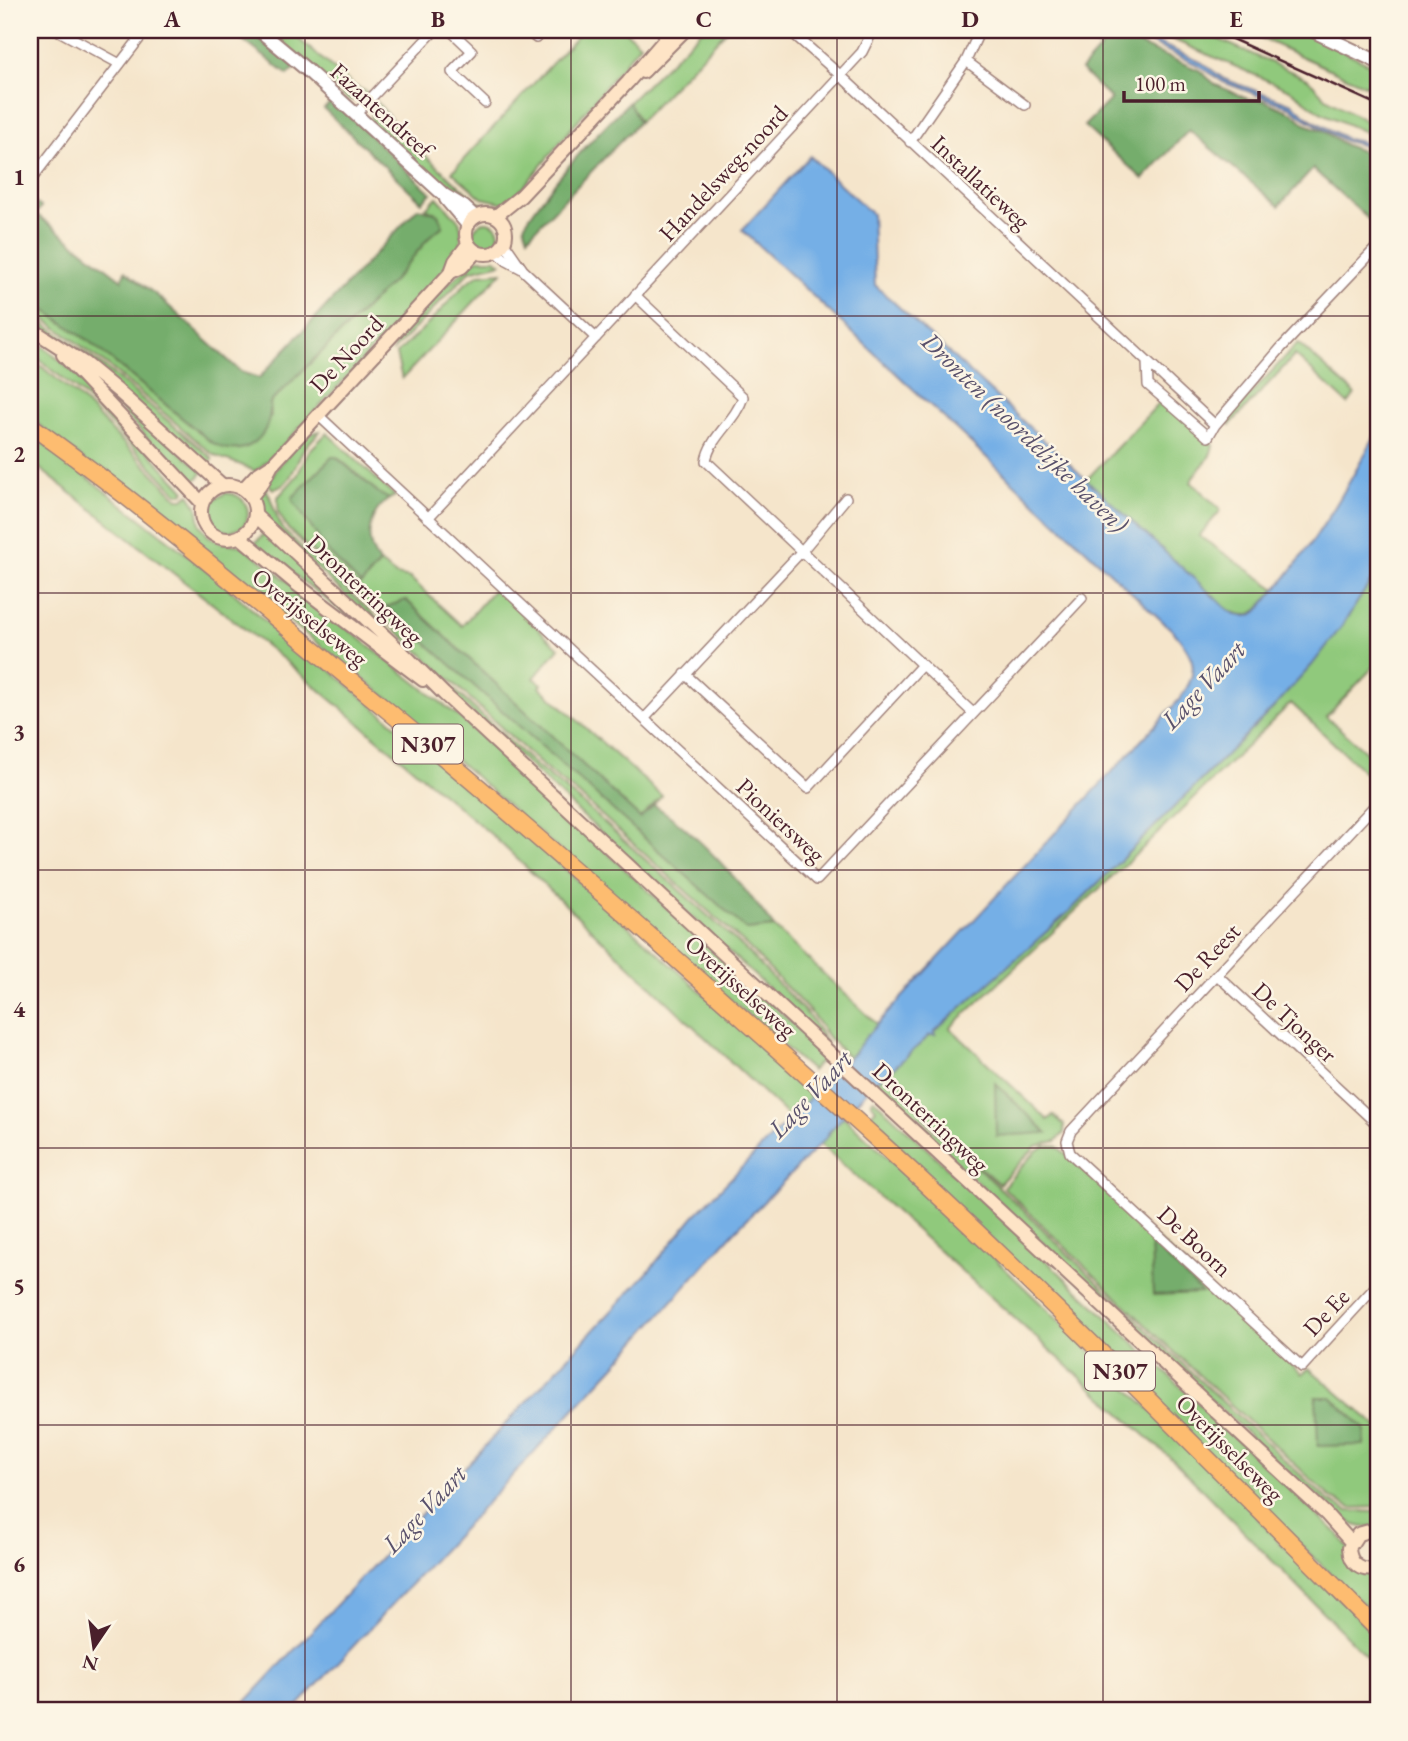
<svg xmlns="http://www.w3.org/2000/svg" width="1408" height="1741" font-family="'EB Garamond',serif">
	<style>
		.green { fill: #90c97c; stroke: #6d7454; stroke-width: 2; fill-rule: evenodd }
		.forest { fill: #74ad6c; stroke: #5f664c; stroke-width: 2 }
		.water { fill: #75afe6; stroke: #606788; stroke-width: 2 }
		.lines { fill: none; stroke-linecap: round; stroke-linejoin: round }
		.minor-casing { stroke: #a0827b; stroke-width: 12 }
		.tertiary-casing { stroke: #a0827b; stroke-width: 16 }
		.secondary-casing { stroke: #a0827b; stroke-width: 16 }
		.trunk-casing { stroke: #a0827b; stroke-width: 19 }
		.minor { stroke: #fff; stroke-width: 9 }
		.tertiary { stroke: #fff; stroke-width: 12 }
		.secondary { stroke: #fee4c6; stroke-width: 12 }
		.trunk { stroke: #fdbc70; stroke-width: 16 }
		.rail { stroke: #4a1f2b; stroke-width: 2.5 }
		.grid { fill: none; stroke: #4a1f2b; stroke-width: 2; stroke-opacity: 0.55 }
		.labels { text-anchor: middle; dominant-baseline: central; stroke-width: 5; stroke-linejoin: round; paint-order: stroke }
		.shield { fill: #fcf5e5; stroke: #7f5f63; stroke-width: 2 }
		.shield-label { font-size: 23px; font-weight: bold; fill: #4a1f2b }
		.street-label { font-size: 24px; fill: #4a1f2b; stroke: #fcf5e5 }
		.water-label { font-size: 26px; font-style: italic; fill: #59516c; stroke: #fcf5e5 }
		.neatline { fill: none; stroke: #4a1f2b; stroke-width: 2.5 }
		.grid-label { font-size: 23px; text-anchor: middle; font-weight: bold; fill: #4a1f2b }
	</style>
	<rect width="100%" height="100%" fill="#fcf5e5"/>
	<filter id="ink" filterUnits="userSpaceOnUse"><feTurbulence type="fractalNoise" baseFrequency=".0143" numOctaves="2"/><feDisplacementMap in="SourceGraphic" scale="14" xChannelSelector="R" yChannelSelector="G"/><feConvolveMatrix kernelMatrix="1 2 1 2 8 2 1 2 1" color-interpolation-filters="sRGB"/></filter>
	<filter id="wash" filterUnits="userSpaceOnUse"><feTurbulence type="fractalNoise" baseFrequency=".00686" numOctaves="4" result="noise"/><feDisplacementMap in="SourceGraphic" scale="28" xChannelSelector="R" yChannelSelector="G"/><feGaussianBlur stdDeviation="1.57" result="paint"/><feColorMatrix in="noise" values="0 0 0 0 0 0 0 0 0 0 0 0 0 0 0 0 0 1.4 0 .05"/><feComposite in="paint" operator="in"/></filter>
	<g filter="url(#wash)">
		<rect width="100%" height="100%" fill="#f5e5cb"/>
		<path class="green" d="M 264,30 L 288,30 L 354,86 L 369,93 L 355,101 L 347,99 Z
			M 583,30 L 601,30 L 605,32 L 608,30 L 624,30 L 640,44 L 523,188 L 504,203 L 482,198 L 452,172 Z
			M 702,30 L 727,30 L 639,122 L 629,102 Z
			M 1151,30 L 1198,30 L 1308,79 L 1326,98 L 1378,128 L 1378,138 L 1320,112 L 1292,91 Z
			M 1243,30 L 1300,30 L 1378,68 L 1378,91 Z
			M 376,101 L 410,142 L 472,197 L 479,203 L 501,206 L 498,209 L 489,210 L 474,209 L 421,168 L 370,120 Z
			M 437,197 L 459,221 L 461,228 L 461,248 L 434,283 L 278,451 L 255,472 C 241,462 225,462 211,453 L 111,368 L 30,308 L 30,299 L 90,342 L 211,442 L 271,416 L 270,403 L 394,280 L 431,235 L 443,226 L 438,214 L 426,208 Z
			M473 235a13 13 0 1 1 26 0a13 13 0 1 1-26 0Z
			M 477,259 L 495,259 L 501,263 L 470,271 L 393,351 C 394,330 459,274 477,259 Z
			M 502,272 L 402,379 L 396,354 L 429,323 L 466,283 L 479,274 Z
			M 30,313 L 108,370 L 212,458 L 212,460 L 207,467 L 75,352 L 30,319 Z
			M 30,335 L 79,377 L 185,491 L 182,494 L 177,493 L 165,481 L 84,396 L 30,352 Z
			M 1298,343 L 1355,394 L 1348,404 L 1295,355 L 1230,425 L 1226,421 Z
			M 30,357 L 81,399 L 178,499 L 183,499 L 189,494 L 197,506 L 200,524 L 208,536 L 219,542 L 243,546 L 463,720 L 832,1060 L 829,1063 L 822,1059 L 812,1071 L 421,729 L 394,703 L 30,418 Z
			M 81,365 L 203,472 L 190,486 Z
			M 1163,399 L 1213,445 C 1209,467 1198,464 1191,482 L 1221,510 L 1199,536 L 1276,589 C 1260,608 1252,625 1226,608 L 1086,480 Z
			M 320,431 C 315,437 309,443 304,449 C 295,462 292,487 273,489 L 267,482 C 281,466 296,434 320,431 Z
			M 30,433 L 217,578 L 270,625 L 292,638 L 537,844 L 802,1082 L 818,1092 L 790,1118 L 493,836 L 283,659 L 30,461 Z
			M 327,433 L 395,496 L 389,499 L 380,494 L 337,457 L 332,457 L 329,553 L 361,585 L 380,563 L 396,575 L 410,578 L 462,626 L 495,588 L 559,648 L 534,678 L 542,684 L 540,687 L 662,796 L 640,818 L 406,600 L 747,930 L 774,927 L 878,1025 L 849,1058 L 829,1038 L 811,1013 L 748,947 L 578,794 L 550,773 L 288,529 L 278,512 L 278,497 L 297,476 L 309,451 Z
			M 264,486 C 273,496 273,516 285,532 L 536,766 L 579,800 L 745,949 L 809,1016 L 827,1043 L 265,520 L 258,500 Z
			M 226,493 C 245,494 254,511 243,527 L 229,532 L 215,527 L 209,514 L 213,500 Z
			M 267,531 L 409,663 L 254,544 Z
			M 1378,570 L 1378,662 L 1326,717 L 1378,762 L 1378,785 L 1291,703 L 1145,846 L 950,1028 L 1048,1120 L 1053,1115 L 1064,1125 L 1064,1133 L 1056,1141 L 1036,1146 L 999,1184 L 933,1126 L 893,1099 L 875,1083 L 887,1074 L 930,1035 L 935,1035 L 933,1032 L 1073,908 L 1275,706 L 1342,626 Z
			M 874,1099 L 1340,1536 L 1368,1575 L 1378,1576 L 1378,1617 L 1348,1591 L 865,1120 L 876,1109 L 871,1102 Z
			M 890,1101 C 965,1147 1033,1221 1097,1282 C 1173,1356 1250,1428 1328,1500 L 1348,1511 L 1378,1512 L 1378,1526 L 1362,1527 L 1354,1525 L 1303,1485 Z
			M 843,1116 L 961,1226 L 1234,1491 L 1279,1542 L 1302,1561 L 1378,1638 L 1378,1668 L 1176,1463 L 820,1144 Z
			M 1045,1146 L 1057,1146 L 1302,1374 L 1309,1368 L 1378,1427 L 1378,1507 L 1351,1508 L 1330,1497 L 1155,1334 L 1003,1187 L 1037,1150 ZM 1316,1397 L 1331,1397 L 1365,1429 L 1364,1444 Z"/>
		<path class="forest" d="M 230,30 L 248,30 L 296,67 L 288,75 Z
			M 1060,30 L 1104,30 L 1199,70 L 1216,85 L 1248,99 L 1263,100 L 1293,113 L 1305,124 L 1324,131 L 1345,145 L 1378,157 L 1378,228 L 1313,169 L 1279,206 L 1189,130 L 1143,179 L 1084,126 L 1111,99 L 1081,70 L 1101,48 Z
			M 333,100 L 431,193 L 422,202 L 324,109 Z
			M 629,102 L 639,122 L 528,237 L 524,225 C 553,181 591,139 629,102 Z
			M 30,199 L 41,207 L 36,214 L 122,280 L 125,271 L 160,298 L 241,372 L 259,378 L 418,208 L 438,214 L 443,226 L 431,235 L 394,280 L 270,403 C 273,437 243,463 211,442 L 90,342 L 30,299 Z
			M 332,457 L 336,457 L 380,494 L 389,499 C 367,515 363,542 380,563 L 361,585 L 329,553 L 293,501 L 293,497 Z
			M 406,600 L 640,818 L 654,805 C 697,832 744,886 774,927 L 747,930 L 386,607 Z
			M 995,1083 L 1047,1133 L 996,1136 Z
			M 1151,1242 L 1202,1293 L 1153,1295 Z
			M 1316,1397 L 1331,1397 L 1365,1429 L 1364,1445 L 1318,1446 Z"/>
		<path class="water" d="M 1122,30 L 1129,30 L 1201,62 L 1224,79 L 1292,104 L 1309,118 L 1347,139 L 1362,142 L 1378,151 L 1378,153 L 1362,145 L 1345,141 L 1303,117 L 1290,107 L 1223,82 L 1198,65 Z
			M 810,156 L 872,214 L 875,285 L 1226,608 C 1234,614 1241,618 1251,615 C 1259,612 1265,603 1270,596 C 1314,547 1347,488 1378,430 L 1378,570 L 1342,626 L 1312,665 L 1275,706 L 1073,908 L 934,1032 L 935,1035 L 930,1035 L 887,1074 L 879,1078 L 830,1131 L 828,1133 L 829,1135 L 732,1234 L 616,1364 L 293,1711 L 237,1711 L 647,1273 L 694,1216 L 853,1054 L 869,1033 L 933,964 L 1179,700 C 1201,671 1195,656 1173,631 L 742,230 Z"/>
	</g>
	<g filter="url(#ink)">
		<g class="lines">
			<g class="minor-casing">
				<path id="minor" d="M 57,30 L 120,64
					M 450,30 L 472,51 L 452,72 L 485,103
					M 527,30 L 536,38
					M 789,30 L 840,75 L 1215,425
					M 966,61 L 1025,105
					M 356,114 L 435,30
					M 910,142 L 966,61 L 980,30
					M 30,181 L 146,30
					M 505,244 L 523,270 L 596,338
					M 497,252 L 507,261 L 522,269
					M 635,295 L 743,397 C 736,421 710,436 706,461 L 973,713
					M 1147,362 L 1148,385 L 1208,437 L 1215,425 L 1281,348 L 1378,246
					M 318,415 L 817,880 L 1082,598
					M 428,518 L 862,52 L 873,30
					M 685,674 L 808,788 L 922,665
					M 644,719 L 801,552 L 846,498
					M 1378,802 L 1071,1131 L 1067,1141 L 1070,1153 L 1302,1367 L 1378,1284
					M 1217,975 L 1378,1125"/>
			</g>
			<g class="tertiary-casing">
				<path id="tertiary" d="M 259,30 L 307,70 L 444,195 L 464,207 L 475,217
					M 1311,30 L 1378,62
					M 446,199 L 468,225"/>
			</g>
			<g class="secondary-casing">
				<path id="secondary" d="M 643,72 L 685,30
					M466 234a20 20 0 1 1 40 0a20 20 0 1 1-40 0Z
					M 496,216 L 521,196 L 628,82 L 673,30
					M 451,272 L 462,267 L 476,252
					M 30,328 L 84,363 L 118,391 L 222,485
					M 63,355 L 202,503
					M201 512a27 27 0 1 1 54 0a27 27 0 1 1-54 0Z
					M 243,489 L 256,475 L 273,464 L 451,272 L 455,261 L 468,244
					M 251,497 L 263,482 L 272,465
					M 256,516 L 410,660 L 444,694 L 1326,1514 L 1351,1542
					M 240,537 L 295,583 L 423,680
					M 1378,1533 L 1369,1531 L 1358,1534 L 1349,1548 C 1350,1565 1362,1573 1378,1568"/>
			</g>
			<g class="trunk-casing">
				<path id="trunk" d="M 30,425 C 146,507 254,601 364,691 C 496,799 623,911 749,1024 C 835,1101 921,1178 1004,1258 C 1131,1380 1254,1505 1378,1630"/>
			</g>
			<use href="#minor" class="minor"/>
			<use href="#tertiary" class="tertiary"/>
			<use href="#secondary" class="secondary"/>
			<use href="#trunk" class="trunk"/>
			<path class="rail" d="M 1212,30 L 1378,105"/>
		</g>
	</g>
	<path class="grid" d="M 305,30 L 305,1711M 571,30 L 571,1711M 837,30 L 837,1711M 1103,30 L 1103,1711M 30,316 L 1378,316M 30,593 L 1378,593M 30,870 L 1378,870M 30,1148 L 1378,1148M 30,1425 L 1378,1425"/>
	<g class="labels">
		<g class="shield">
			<rect x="393" y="724.5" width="70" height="39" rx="5"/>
			<rect x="1085" y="1351.5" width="70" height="39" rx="5"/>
		</g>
		<g class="shield-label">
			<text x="428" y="744">N307</text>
			<text x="1120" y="1371">N307</text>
		</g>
		<g class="street-label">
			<text transform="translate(382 110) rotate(42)">Fazantendreef</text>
			<text transform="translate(723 173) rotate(-47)">Handelsweg-noord</text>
			<text transform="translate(981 182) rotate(43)">Installatieweg</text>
			<text transform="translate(346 354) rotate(-47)">De Noord</text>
			<text transform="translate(365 589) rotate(43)">Dronterringweg</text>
			<text transform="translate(310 617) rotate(39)">Overijsselseweg</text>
			<text transform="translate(781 820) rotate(43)">Pioniersweg</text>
			<text transform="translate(1207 957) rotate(-47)">De Reest</text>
			<text transform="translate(741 986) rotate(42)">Overijsselseweg</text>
			<text transform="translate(1295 1022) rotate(43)">De Tjonger</text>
			<text transform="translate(931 1117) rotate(43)">Dronterringweg</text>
			<text transform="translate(1195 1241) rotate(43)">De Boorn</text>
			<text transform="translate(1326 1312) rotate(-47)">De Ee</text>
			<text transform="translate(1230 1448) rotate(45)">Overijsselseweg</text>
		</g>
		<g class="water-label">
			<text transform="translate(1025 432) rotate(44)">Dronten (noordelijke haven)</text>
			<text transform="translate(1203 685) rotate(-47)">Lage Vaart</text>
			<text transform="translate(810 1094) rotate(-47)">Lage Vaart</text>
			<text transform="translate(424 1509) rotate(-47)">Lage Vaart</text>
		</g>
	</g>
	<rect width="1408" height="1741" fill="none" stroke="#fcf5e5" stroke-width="77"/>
	<g transform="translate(94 1647) rotate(193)" stroke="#fcf5e5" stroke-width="5" paint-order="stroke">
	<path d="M0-5L12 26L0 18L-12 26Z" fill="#4a1f2b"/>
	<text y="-10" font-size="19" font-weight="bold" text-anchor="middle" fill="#4a1f2b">N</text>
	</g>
	<path d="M1124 91v10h135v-10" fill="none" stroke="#4a1f2b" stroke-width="3.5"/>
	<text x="1135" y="91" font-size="21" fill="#4a1f2b" stroke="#fcf5e5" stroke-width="5" paint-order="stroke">100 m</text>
	<rect x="38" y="38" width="1332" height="1664" class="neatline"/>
	<g class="grid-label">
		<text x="172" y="27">A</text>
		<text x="438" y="27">B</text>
		<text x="704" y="27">C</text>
		<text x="970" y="27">D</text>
		<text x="1236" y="27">E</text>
		<text x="19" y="185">1</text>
		<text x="19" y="462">2</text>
		<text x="19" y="740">3</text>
		<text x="19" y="1017">4</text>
		<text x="19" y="1294">5</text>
		<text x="19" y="1572">6</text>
	</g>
</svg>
